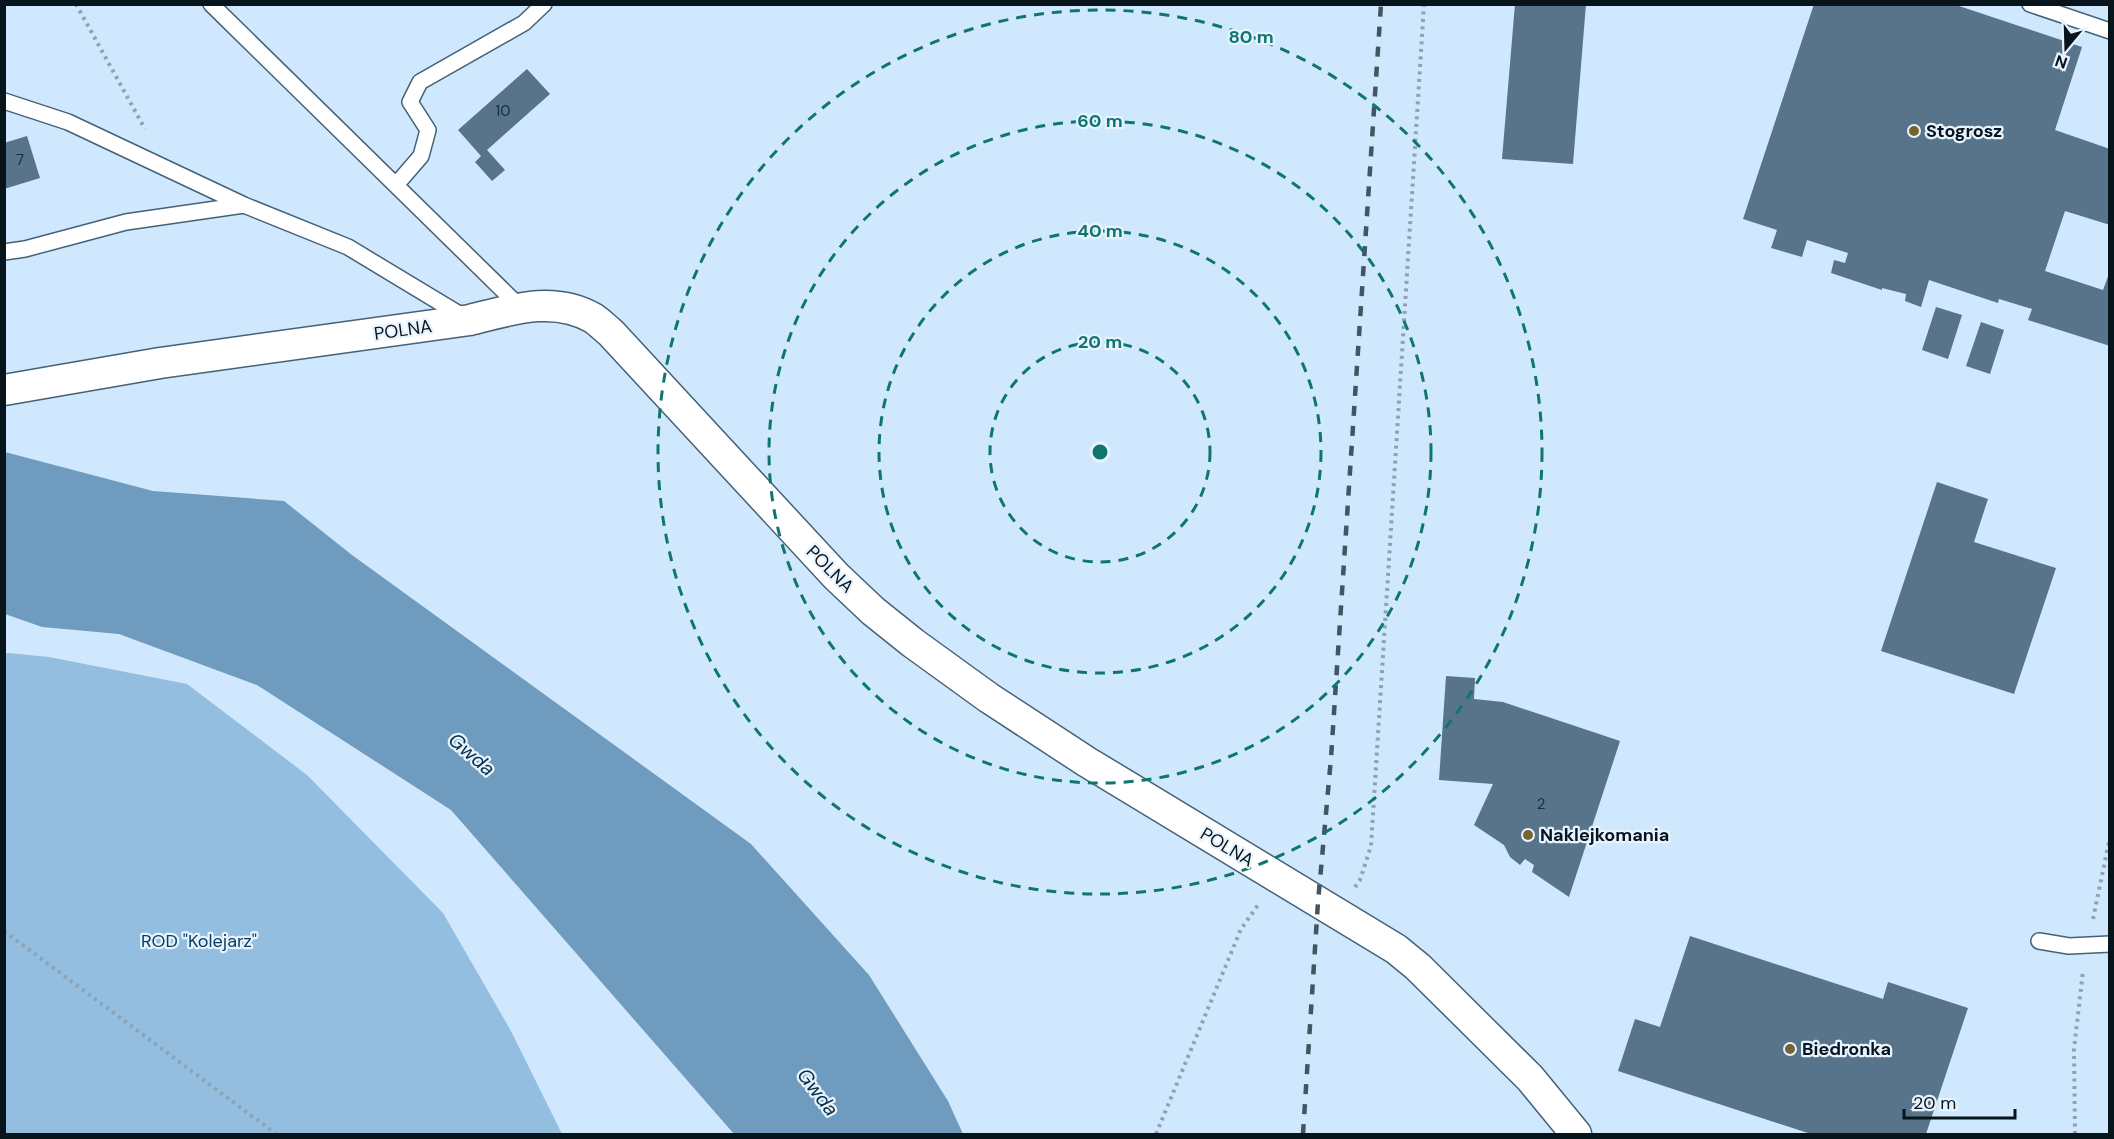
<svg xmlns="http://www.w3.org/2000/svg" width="2114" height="1139" font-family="'DM Sans',sans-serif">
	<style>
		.green { fill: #93bedf }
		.water { fill: #6f9cbe }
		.building { fill: #57748a }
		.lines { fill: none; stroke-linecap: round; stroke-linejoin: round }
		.service-casing { stroke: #456177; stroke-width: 18 }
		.minor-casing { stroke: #456177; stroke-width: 33 }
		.path { stroke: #8da2b2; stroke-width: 4; stroke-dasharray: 3 4.5; stroke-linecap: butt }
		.service { stroke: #fff; stroke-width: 15 }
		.minor { stroke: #fff; stroke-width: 30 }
		.rail { stroke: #445460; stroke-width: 4.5; stroke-dasharray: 10 10; stroke-linecap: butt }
		.ring { fill: none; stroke: #0f766e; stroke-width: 3; stroke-dasharray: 10 8 }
		.poi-dot { fill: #736431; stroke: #e7f3fe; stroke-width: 2 }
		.labels { text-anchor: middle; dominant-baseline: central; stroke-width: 4.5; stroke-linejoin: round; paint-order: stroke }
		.number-label { font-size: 15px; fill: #1c2c38 }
		.poi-label { font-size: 18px; font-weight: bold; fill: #08141c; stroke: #e7f3fe; text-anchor: start }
		.street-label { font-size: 18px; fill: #08141c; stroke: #e7f3fe }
		.park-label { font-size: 18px; fill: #063f61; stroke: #e7f3fe }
		.water-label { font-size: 20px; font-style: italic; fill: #092e46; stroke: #e7f3fe }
		.centre { fill: #0f766e; stroke: #e7f3fe; stroke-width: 3 }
		.ring-label { font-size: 18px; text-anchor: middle; font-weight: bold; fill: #0f766e; stroke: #e7f3fe; stroke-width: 4.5; stroke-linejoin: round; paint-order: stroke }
	</style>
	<rect width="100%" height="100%" fill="#cfe8fd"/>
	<path class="green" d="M 8,653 L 49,657 L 187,684 L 307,775 L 443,913 L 511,1031 L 562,1134 L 5,1134 L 4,654 Z"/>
	<path class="water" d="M 5,452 L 153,491 L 284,501 L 352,555 L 751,844 L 869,975 L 948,1101 L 963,1134 L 734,1134 L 451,810 L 257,685 L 119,634 L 42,627 L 5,614 Z"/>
	<path class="building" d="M 1515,4 L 1586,4 L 1573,164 L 1502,159 Z
		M 1814,4 L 1953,4 L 2082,47 L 2055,130 L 2110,149 L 2110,225 L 2065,211 L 2045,271 L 2103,290 L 2110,271 L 2110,346 L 2028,320 L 2032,309 L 1999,299 L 1998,303 L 1929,280 L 1921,307 L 1905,301 L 1906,294 L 1882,288 L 1882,290 L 1831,273 L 1834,260 L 1845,263 L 1848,253 L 1807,240 L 1802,257 L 1771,248 L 1777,230 L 1743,219 Z
		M 527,69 L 550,94 L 487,150 L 505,170 L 492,181 L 475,162 L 481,156 L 458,130 Z
		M 27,136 L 40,178 L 4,189 L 4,143 Z
		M 1936,307 L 1962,315 L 1948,359 L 1922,350 Z
		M 1981,322 L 2004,330 L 1990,374 L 1966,366 Z
		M 1937,482 L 1988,499 L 1974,542 L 2056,568 L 2014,694 L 1881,651 Z
		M 1446,676 L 1475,678 L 1474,699 L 1503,702 L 1620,741 L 1569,897 L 1532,872 L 1534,865 L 1525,859 L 1520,865 L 1510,857 L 1504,845 L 1474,825 L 1493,784 L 1439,780 Z
		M 1690,936 L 1883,999 L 1888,982 L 1968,1008 L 1926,1134 L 1811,1134 L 1618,1071 L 1635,1019 L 1660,1027 Z"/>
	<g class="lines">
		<g class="service-casing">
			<path id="service" d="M 211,4 L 520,307
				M 2030,4 L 2110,31
				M 4,101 L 68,122 L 244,205 L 348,247 L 464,317
				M 396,185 L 421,156 L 428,130 L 410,102 L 420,82 L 524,23 L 544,4
				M 4,252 L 25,249 L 126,222 L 244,205
				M 2039,941 L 2069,946 L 2110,944"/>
		</g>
		<g class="minor-casing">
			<path id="minor" d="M 4,390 L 160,363 L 470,320 C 510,310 553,295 593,318 C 599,322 605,328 611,333 L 836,576 L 873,611 L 913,643 L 989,698 L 1087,762 L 1396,949 L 1418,967 L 1530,1078 L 1576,1134"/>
		</g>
		<path class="path" d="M 76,4 L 145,129
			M 1355,887 L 1360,880 L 1371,846 L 1424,4
			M 2093,919 L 2110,837
			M 4,931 L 276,1134
			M 1156,1134 L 1241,929 L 1258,905
			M 2075,1134 L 2074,1049 L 2083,971"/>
		<use href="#service" class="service"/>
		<use href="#minor" class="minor"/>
		<path class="rail" d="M 1303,1134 L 1318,902 L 1331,758 L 1381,4"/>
	</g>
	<g class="ring">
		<circle cx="1100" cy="452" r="110"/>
		<circle cx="1100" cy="452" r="221"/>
		<circle cx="1100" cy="452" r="331"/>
		<circle cx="1100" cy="452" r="442"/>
	</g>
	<g class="poi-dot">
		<circle cx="1914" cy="131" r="6"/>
		<circle cx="1528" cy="835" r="6"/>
		<circle cx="1790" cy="1049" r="6"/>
	</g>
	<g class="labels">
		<g class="number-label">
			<text x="503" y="111">10</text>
			<text x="20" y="160">7</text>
			<text x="1541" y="804">2</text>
		</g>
		<g class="poi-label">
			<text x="1926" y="131">Stogrosz</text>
			<text x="1540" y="835">Naklejkomania</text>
			<text x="1802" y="1049">Biedronka</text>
		</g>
		<g class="street-label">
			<text transform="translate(403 330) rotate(-8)">POLNA</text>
			<text transform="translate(830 569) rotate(45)">POLNA</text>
			<text transform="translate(1227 847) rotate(31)">POLNA</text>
		</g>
		<g class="park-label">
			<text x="199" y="941">ROD "Kolejarz"</text>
		</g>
		<g class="water-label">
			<text transform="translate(472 754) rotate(41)">Gwda</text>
			<text transform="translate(818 1092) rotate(53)">Gwda</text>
		</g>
	</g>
	<circle cx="1100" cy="452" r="9" class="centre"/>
	<g class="ring-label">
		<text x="1251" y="43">80 m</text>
		<text x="1100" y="127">60 m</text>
		<text x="1100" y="237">40 m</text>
		<text x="1100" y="348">20 m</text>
	</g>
	<rect width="2114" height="1139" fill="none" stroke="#08141c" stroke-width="12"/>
	<g transform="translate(2066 48) rotate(199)" stroke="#e7f3fe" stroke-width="4.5" paint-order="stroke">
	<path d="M0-4.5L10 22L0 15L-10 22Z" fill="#08141c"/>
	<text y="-9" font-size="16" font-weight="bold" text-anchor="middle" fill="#08141c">N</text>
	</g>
	<path d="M1904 1109v9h111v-9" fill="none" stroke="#08141c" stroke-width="3"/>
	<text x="1913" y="1109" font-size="18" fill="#08141c" stroke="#e7f3fe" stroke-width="4.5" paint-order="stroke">20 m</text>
</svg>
